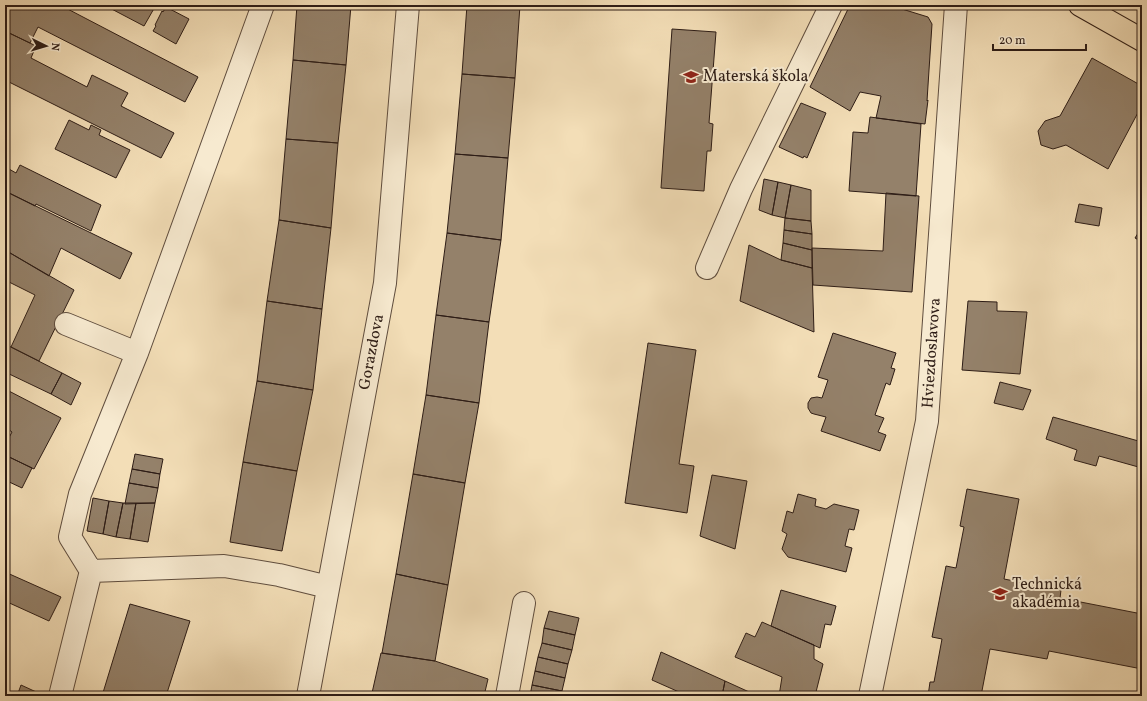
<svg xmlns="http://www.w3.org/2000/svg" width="1147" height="701" font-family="Vollkorn,serif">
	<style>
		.building { fill: #94816a; stroke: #2e1d16 }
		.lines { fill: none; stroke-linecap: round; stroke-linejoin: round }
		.minor-casing { stroke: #5f4d3e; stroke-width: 24 }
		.major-casing { stroke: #2e1d16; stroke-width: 24 }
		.minor { stroke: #f7ead0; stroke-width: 22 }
		.major { stroke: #f3deb7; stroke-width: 22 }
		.labels { text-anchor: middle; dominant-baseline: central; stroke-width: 4; stroke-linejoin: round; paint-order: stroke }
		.poi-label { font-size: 16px; fill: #2e1d16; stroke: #f7ead0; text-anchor: start }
		.street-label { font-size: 16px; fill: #2e1d16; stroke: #f7ead0 }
	</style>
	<rect width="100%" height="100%" fill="#f3deb7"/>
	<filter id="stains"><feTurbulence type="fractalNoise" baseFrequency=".005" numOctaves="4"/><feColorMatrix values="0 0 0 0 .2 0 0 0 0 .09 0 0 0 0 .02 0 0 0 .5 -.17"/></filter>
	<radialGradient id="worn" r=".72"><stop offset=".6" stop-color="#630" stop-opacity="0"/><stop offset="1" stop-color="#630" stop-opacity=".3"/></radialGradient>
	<path class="building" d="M 5,5 L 60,5 L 198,77 L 185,102 L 38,27 L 30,43 L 5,31 Z
		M 104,5 L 156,5 L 144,26 Z
		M 297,5 L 351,5 L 346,65 L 293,60 Z
		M 467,5 L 520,5 L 515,78 L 462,74 Z
		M 850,5 L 889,5 L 928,17 L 932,24 L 927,101 L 928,100 L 925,124 L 876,118 L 881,96 L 860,92 L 850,111 L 810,87 Z
		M 166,7 L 189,19 L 176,44 L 153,31 L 156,26 L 155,25 L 162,11 L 163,12 Z
		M 672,29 L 716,32 L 709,123 L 713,124 L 711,151 L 707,151 L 704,191 L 661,188 Z
		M 5,31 L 36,46 L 31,58 L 87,87 L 92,75 L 128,93 L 121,106 L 174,133 L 161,158 L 5,80 Z
		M 1092,58 L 1142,86 L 1142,105 L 1108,169 L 1066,145 L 1053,149 L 1041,145 L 1038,131 L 1045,121 L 1060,116 Z
		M 293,60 L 346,65 L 338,143 L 286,139 Z
		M 462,74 L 515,78 L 508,158 L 455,154 Z
		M 801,103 L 826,113 L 807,158 L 804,156 L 803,158 L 779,147 Z
		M 870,117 L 921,124 L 916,196 L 849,191 L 853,132 L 868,133 Z
		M 69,120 L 89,130 L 91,125 L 101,130 L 99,135 L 130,150 L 116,178 L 55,149 Z
		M 286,139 L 338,143 L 331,228 L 279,220 Z
		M 455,154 L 508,158 L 501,240 L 447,233 Z
		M 20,165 L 101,205 L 91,231 L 36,204 L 35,206 L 5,191 L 5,177 L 9,169 L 16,173 Z
		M 764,179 L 778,182 L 772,215 L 759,210 Z
		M 778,182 L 791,185 L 785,218 L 772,215 Z
		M 791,185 L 811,190 L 811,221 L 785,218 Z
		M 5,191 L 132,253 L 120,279 L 61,248 L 49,276 L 5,250 L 5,232 L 8,225 L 5,223 Z
		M 886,193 L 919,196 L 912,292 L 813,285 L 812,248 L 883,251 Z
		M 1079,204 L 1102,208 L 1099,226 L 1075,222 Z
		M 785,218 L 811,221 L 812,234 L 784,230 Z
		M 279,220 L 331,228 L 322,309 L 267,301 Z
		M 1142,227 L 1142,242 L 1135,238 Z
		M 784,230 L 812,234 L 812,250 L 783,243 Z
		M 447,233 L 501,240 L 489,322 L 436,315 Z
		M 783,243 L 812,250 L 812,268 L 781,260 Z
		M 749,245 L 781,260 L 812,268 L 814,332 L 740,301 Z
		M 5,250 L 74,290 L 39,361 L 11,347 L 35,295 L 5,280 Z
		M 267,301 L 322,309 L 313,390 L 257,381 Z
		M 968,301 L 997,302 L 997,311 L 1027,312 L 1020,374 L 962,370 Z
		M 436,315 L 489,322 L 479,403 L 426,395 Z
		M 833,333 L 896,353 L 891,368 L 895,369 L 890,385 L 886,383 L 875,415 L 884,418 L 878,432 L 886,435 L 880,451 L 821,431 L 826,417 L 814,414 L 811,413 L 808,408 L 808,403 L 811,398 L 817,397 L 822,398 L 828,380 L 818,377 Z
		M 648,343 L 696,350 L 679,464 L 694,466 L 687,513 L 625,503 Z
		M 5,344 L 62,373 L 51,394 L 5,372 Z
		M 62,373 L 81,383 L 71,405 L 51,394 Z
		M 257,381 L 313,390 L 297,471 L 243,462 Z
		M 1000,382 L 1031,390 L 1023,410 L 994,403 Z
		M 5,389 L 61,418 L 34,469 L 5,455 L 5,445 L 12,432 L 5,427 Z
		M 426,395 L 479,403 L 465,483 L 413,474 Z
		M 1053,417 L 1142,442 L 1142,468 L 1099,456 L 1096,466 L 1074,460 L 1077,450 L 1046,439 Z
		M 135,454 L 163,459 L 160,474 L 132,469 Z
		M 5,455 L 32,468 L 22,488 L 5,480 Z
		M 243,462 L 297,471 L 282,551 L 230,542 Z
		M 132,469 L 160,474 L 158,488 L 129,483 Z
		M 413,474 L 465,483 L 448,585 L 396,574 Z
		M 712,475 L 747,481 L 735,549 L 700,536 Z
		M 129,483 L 158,488 L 155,503 L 125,504 Z
		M 967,489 L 1019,499 L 1004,579 L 1061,590 L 1060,598 L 1142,614 L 1142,669 L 1049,651 L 1047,659 L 990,649 L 981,696 L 928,696 L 930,682 L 934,682 L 942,639 L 932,637 L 946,566 L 956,568 L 964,527 L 960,526 Z
		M 798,494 L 816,499 L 815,506 L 826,509 L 834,504 L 859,510 L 854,530 L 849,529 L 845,546 L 852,548 L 846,572 L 788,557 L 782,549 L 787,534 L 782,531 L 787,511 L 793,513 Z
		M 93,498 L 109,501 L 103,534 L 87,531 Z
		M 109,501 L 123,503 L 116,537 L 103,534 Z
		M 123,503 L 136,503 L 130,539 L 116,537 Z
		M 136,503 L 155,503 L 148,542 L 130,539 Z
		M 5,572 L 61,597 L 49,621 L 5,601 Z
		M 396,574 L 448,585 L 435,661 L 382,653 Z
		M 781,590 L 836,606 L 831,625 L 825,624 L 820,648 L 771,626 Z
		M 130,604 L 190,621 L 166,696 L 102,696 Z
		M 549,611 L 579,618 L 575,635 L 544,628 Z
		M 762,622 L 814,645 L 814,659 L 823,664 L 815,696 L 779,696 L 782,677 L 735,657 L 746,633 L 755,637 Z
		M 544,628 L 575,635 L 572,650 L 542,643 Z
		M 542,643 L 572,650 L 568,664 L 538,657 Z
		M 661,652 L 725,681 L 722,696 L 688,696 L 652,680 Z
		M 381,653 L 435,661 L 488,679 L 484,696 L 379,696 L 373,694 L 372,693 Z
		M 538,657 L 568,664 L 565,678 L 535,671 Z
		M 535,671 L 565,678 L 562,691 L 532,685 Z
		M 725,681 L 758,696 L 722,696 Z
		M 21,685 L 45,696 L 17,696 Z
		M 532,685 L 562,691 L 561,696 L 530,696 Z"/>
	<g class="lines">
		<g class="minor-casing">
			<path id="minor" d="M 707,268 L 741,189 L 831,5
				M 66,324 L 137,353
				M 91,571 L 70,537 L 80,494 L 137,353 L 263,5
				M 91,571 L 224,566 L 279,575 L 328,587
				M 60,696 L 91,571
				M 308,696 L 385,283 L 408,5
				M 507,696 L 524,603
				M 870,696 L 927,421 L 956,5"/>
		</g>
		<g class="major-casing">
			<path id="major" d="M 1080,5 L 1142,40"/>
		</g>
		<use href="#minor" class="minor"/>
		<use href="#major" class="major"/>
	</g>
	<defs>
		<g id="school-bare" transform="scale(1.2)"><path d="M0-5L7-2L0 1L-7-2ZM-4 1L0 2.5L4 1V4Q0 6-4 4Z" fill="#8f2418" stroke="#f7ead0" stroke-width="2.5" paint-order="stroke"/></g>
	</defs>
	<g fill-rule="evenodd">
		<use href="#school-bare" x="691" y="77"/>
		<use href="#school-bare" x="1000" y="594"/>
	</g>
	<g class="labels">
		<g class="poi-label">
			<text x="703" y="77">Materská škola</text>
			<text x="1012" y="585">Technická<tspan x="1012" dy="18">akadémia</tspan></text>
		</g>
		<g class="street-label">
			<text transform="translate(372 352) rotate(-79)">Gorazdova</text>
			<text transform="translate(932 353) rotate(-86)">Hviezdoslavova</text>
		</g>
	</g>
	<rect width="1147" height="701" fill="none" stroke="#f3deb7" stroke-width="20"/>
	<rect x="6" y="6" width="1135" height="689" fill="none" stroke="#2e1d16" stroke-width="2"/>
	<rect x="10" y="10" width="1127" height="681" fill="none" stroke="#2e1d16"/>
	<g transform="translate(46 46) rotate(95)" stroke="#f7ead0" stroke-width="3" paint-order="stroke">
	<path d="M0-3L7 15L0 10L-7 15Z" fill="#2e1d16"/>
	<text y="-6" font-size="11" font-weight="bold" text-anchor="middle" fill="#2e1d16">N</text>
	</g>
	<path d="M993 44v6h93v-6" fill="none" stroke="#2e1d16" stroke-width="2"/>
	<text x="999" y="44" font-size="12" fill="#2e1d16" stroke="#f7ead0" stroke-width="3" paint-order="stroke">20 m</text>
	<rect width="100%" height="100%" filter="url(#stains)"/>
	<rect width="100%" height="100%" fill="url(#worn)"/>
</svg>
